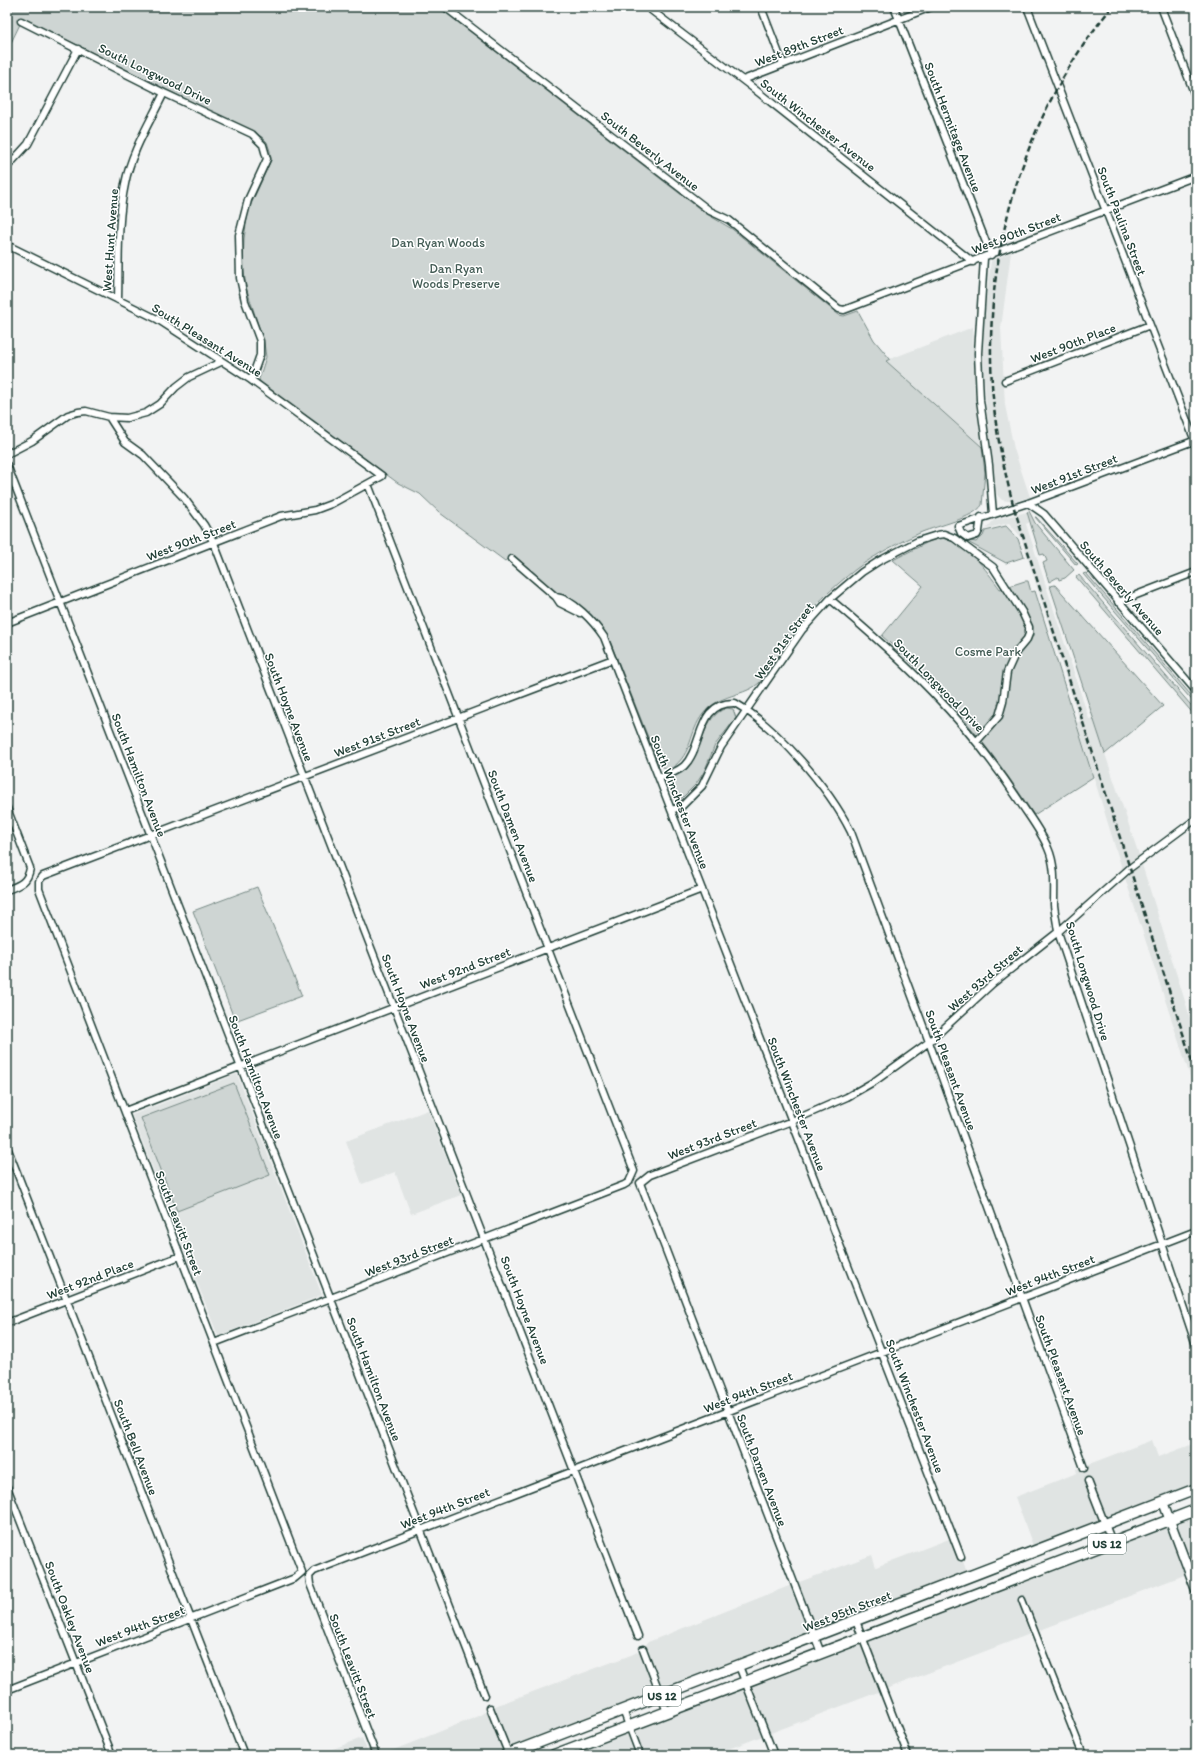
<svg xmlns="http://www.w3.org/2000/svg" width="1203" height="1762" font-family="Itim,sans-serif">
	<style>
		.built { fill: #e0e4e3 }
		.green { fill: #ced5d3; stroke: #768984 }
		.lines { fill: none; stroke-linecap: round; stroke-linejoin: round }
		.minor-casing { stroke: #1f3d34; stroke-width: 9 }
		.tertiary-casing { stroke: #1f3d34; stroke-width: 11 }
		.primary-casing { stroke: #1f3d34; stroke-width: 13 }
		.minor { stroke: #fff; stroke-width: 6 }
		.tertiary { stroke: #fff; stroke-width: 8 }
		.primary { stroke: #fff; stroke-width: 10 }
		.rail { stroke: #1f3d34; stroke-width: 2.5; stroke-dasharray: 6 3; stroke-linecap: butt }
		.labels { text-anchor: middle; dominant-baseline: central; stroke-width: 3; stroke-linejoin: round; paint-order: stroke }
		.shield { fill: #fff; stroke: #627771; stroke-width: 1 }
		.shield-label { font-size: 12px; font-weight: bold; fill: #1f3d34 }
		.street-label { font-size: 13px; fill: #1f3d34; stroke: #fff }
		.park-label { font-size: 13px; fill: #425b54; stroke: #fff }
	</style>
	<rect width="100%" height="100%" fill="#f2f3f3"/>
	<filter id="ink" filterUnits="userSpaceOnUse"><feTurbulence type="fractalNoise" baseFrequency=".025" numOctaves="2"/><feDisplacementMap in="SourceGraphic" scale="8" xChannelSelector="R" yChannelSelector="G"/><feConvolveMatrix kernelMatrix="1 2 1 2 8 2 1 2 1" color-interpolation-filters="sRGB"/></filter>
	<g filter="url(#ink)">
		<path class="built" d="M 1011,252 L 1001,328 L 1005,405 L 1014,449 L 1030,497 L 1014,502 L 1002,500 L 997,495 L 987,414 L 983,364 L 984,314 L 991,261 Z
			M 973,327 L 975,398 L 982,447 L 885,361 Z
			M 1027,512 L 1030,522 L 1026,524 L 1089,719 L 1093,718 L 1139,855 L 1196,1036 L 1196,1094 L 1122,869 L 1077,723 L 1080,721 L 1021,537 L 1009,523 L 986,529 L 994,520 Z
			M 237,1074 L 322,1295 L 218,1336 L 132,1115 Z
			M 428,1110 L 461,1195 L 411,1214 L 395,1172 L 362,1184 L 346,1141 Z
			M 1152,1440 L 1158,1457 L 1196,1443 L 1196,1483 L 1033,1546 L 1015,1497 L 1077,1473 L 1076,1469 Z
			M 1196,1513 L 1196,1573 L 1195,1571 L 713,1755 L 570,1755 Z
			M 954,1537 L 967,1572 L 491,1755 L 381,1755 L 479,1716 L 490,1708 L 631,1655 L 643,1649 L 648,1642 L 794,1584 L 872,1555 L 876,1567 Z
			M 362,1738 L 369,1755 L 317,1755 Z"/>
		<path class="green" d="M 7,7 L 438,7 L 705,213 L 732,229 L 839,315 L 844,316 L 858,311 L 874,340 L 890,359 L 886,361 L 982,447 L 985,473 L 982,505 C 974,518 937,526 922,532 C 900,542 876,554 856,569 C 833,587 811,608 794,631 C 783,646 773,669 760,682 C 745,697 719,693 703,714 C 689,732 693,753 672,768 L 667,769 L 659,765 L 608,636 L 602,628 L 576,602 L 552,591 L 514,555 L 505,561 L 440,513 L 420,494 L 398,483 L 260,382 L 259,379 L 266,357 L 264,343 L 246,287 L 243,264 L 244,239 L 248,211 L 271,160 L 270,151 L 267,142 L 262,137 L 23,18 L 7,51 Z
			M 1029,511 L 1035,523 L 1074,570 L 1065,578 L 1059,580 L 1058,577 L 1049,582 L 1043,563 L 1047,561 L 1044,554 L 1040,555 L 1027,512 Z
			M 1035,517 L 1036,517 L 1078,564 L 1076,565 Z
			M 1006,526 L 1018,539 L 1024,557 L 1006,563 L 964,540 L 976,542 L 983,536 L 985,531 Z
			M 942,538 C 967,542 986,570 1000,589 L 1025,581 L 1028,581 L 1031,592 L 1035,591 L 1093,777 L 1034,815 C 991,748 942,688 882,636 L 923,586 L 893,560 L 932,540 Z
			M 1086,573 L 1196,701 L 1196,705 L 1083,574 Z
			M 1079,575 L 1196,711 L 1196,717 L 1076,577 Z
			M 1055,585 L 1163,706 L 1105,754 L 1050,586 Z
			M 726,708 L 733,709 L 736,718 L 715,745 L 704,772 L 696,784 L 679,801 L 675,801 L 667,783 L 668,780 C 676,774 684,773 690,764 C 704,746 702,718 726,708 Z
			M 257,887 L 302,996 L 235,1021 L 193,911 Z
			M 234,1083 L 270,1175 L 177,1211 L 141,1118 Z"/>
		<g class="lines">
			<g class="minor-casing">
				<path id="minor" d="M 445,7 L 710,211 L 729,220 L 839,309 L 844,310 L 1196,176
					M 647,7 L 753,88 L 973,262
					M 761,7 L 783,64
					M 894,7 L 991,255
					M 1027,7 L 1196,444
					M 1161,7 L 1196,98
					M 21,21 L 164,93 L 252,134 L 263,145 L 267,159 L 248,200 L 239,235 L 240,278 L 245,301 L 260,341 L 260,355 L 251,380
					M 743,80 L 931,7
					M 7,167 L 28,144 L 78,49
					M 7,245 L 157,319 L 251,380 L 382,476 L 331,504 L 315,510 L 281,516 L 7,623
					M 984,258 L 978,353 L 980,400 L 989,465 L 993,514
					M 118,300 C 119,262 117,221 125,184 C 131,152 150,122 164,93
					M 1005,381 L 1150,325
					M 109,417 L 125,442 L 143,455 L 184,498 L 204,525 L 214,543 L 638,1636
					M 7,454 L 32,441 L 68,415 L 78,412 L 86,411 L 109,417 L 127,418 L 146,413 L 160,404 L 176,387 L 189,377 L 221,362
					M 7,465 L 485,1696
					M 1028,503 L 1044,514 L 1196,691
					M 981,517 L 979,531 L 977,535 L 968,538 L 961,533 L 958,526 L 1028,503 L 1196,440
					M 512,559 L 556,597 L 560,603 L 580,613
					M 556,597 C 573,599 594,622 604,637 L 961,1557
					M 830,599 C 903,660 965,718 1018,799 C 1028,815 1041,831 1048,848 C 1056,866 1054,886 1054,905 C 1055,914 1057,923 1058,932 L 1196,1345
					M 1118,602 L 1196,572
					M 659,778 C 668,775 677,772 684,766 C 704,746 696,702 735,703 C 778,728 829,788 851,832 L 925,1031 L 1084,1468
					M 7,808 L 30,868 C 28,882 20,885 7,890
					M 671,810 L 681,807 L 702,786 L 721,747 L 802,630 L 830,599 L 862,572 L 879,561 L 918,541 L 937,535 L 944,534 L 954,538 L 993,567 L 1022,612 L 1029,627 L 1029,634 L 1027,639 L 1016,652 L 1007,672 L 1003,702 L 999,716 L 977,741
					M 125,1111 L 702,889
					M 7,1147 L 244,1755
					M 7,1323 L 180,1256
					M 214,1343 L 624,1185 L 629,1182 L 634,1171 L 368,484
					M 1088,1481 L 1112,1542
					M 7,1487 L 112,1755
					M 1022,1600 L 1083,1755
					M 856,1621 L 908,1755
					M 643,1649 L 667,1712
					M 821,1653 L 640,1183 L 650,1175 L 792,1121 L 847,1097 L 875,1081 L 929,1042 L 992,984 L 1058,932 L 1130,868 L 1196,819
					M 739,1666 L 774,1755
					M 7,1690 L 295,1578 L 302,1572 L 39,889 L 39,881 L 43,876 L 613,659
					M 490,1708 L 509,1755
					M 623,1710 L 640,1755
					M 376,1755 L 310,1584 L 309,1576 L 314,1571 L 1196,1231"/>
			</g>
			<g class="tertiary-casing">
				<path id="tertiary" d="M 1163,1502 L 1196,1590"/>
			</g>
			<g class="primary-casing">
				<path id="primary" d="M 506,1755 L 1196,1489
					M 554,1755 L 1196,1510"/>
			</g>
			<use href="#minor" class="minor"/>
			<use href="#tertiary" class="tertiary"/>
			<use href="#primary" class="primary"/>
			<path class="rail" d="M 1112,7 C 1019,119 977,272 995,416 C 999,447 1006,477 1014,508 L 1196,1074"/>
		</g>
	</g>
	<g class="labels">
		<g class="shield">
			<rect x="1088" y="1534" width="38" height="20" rx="3"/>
			<rect x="643" y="1686" width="38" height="20" rx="3"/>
		</g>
		<g class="shield-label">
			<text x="1107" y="1544">US 12</text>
			<text x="662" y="1696">US 12</text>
		</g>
		<g class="street-label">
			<text transform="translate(799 46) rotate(-21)">West 89th Street</text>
			<text transform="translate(155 74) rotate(26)">South Longwood Drive</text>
			<text transform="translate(818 125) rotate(38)">South Winchester Avenue</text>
			<text transform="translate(953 127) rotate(69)">South Hermitage Avenue</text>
			<text transform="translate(650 151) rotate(38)">South Beverly Avenue</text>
			<text transform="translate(1122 221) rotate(69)">South Paulina Street</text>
			<text transform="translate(1016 233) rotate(-21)">West 90th Street</text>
			<text transform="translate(110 240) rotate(-86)">West Hunt Avenue</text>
			<text transform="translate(207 340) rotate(32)">South Pleasant Avenue</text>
			<text transform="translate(1073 343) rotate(-21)">West 90th Place</text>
			<text transform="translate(1074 474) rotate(-21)">West 91st Street</text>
			<text transform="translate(191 540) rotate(-21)">West 90th Street</text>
			<text transform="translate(1122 588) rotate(49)">South Beverly Avenue</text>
			<text transform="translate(784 641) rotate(-54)">West 91st Street</text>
			<text transform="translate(939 685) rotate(46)">South Longwood Drive</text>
			<text transform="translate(289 707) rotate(69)">South Hoyne Avenue</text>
			<text transform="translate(377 737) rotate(-21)">West 91st Street</text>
			<text transform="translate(139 775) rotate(69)">South Hamilton Avenue</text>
			<text transform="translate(680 802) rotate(69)">South Winchester Avenue</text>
			<text transform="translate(513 826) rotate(69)">South Damen Avenue</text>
			<text transform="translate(465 968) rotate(-21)">West 92nd Street</text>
			<text transform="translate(985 978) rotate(-41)">West 93rd Street</text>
			<text transform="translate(1088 981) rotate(73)">South Longwood Drive</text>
			<text transform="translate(406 1008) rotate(69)">South Hoyne Avenue</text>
			<text transform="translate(951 1070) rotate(70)">South Pleasant Avenue</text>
			<text transform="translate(256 1077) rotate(69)">South Hamilton Avenue</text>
			<text transform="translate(797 1104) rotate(69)">South Winchester Avenue</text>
			<text transform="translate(712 1139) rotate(-21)">West 93rd Street</text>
			<text transform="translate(179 1223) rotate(69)">South Leavitt Street</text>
			<text transform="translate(409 1256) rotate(-21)">West 93rd Street</text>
			<text transform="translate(1050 1275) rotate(-21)">West 94th Street</text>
			<text transform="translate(90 1279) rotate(-21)">West 92nd Place</text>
			<text transform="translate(525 1310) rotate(69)">South Hoyne Avenue</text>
			<text transform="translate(1061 1375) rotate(70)">South Pleasant Avenue</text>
			<text transform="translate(374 1379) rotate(69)">South Hamilton Avenue</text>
			<text transform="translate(748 1392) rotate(-21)">West 94th Street</text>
			<text transform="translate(915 1406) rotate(69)">South Winchester Avenue</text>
			<text transform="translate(136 1447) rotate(69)">South Bell Avenue</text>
			<text transform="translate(762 1470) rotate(69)">South Damen Avenue</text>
			<text transform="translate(445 1508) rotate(-21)">West 94th Street</text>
			<text transform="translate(847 1611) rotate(-21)">West 95th Street</text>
			<text transform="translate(70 1617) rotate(69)">South Oakley Avenue</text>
			<text transform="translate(140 1626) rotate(-21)">West 94th Street</text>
			<text transform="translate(353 1666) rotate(69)">South Leavitt Street</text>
		</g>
		<g class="park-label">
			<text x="438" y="242">Dan Ryan Woods</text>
			<text x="456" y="268">Dan Ryan<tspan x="456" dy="15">Woods Preserve</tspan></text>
			<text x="988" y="651">Cosme Park</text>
		</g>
	</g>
	<rect width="1203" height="1762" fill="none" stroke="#fff" stroke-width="24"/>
	<rect x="12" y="12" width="1179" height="1738" fill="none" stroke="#1f3d34" stroke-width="1.5" filter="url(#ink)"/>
</svg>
